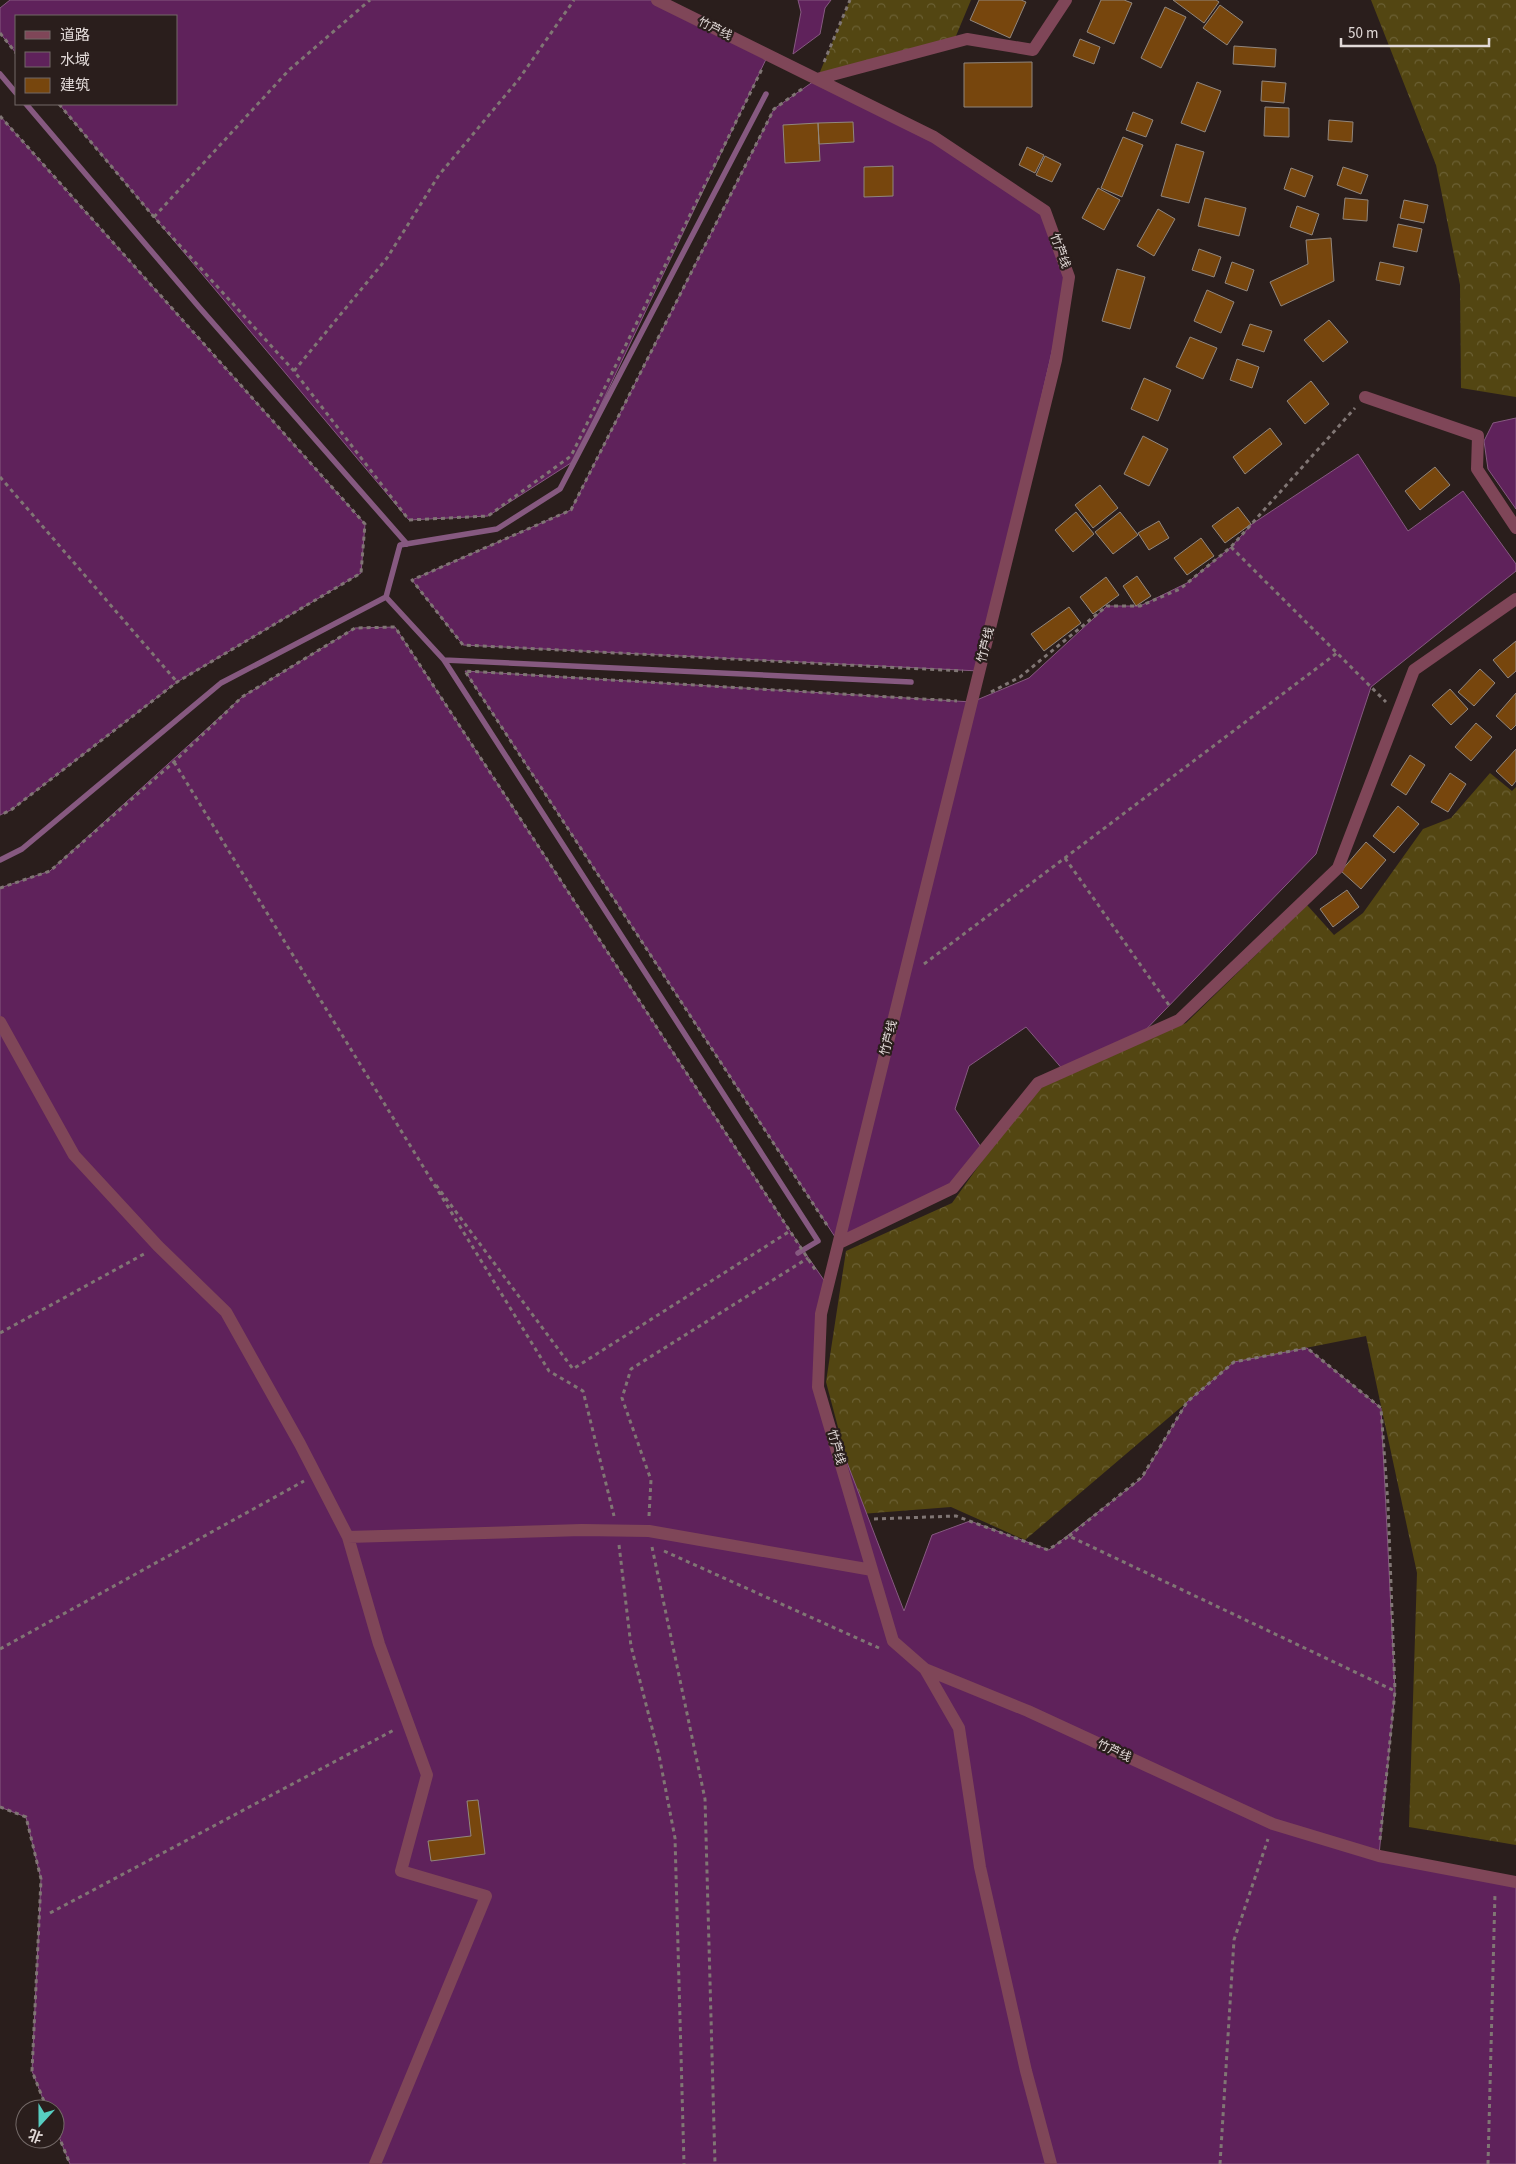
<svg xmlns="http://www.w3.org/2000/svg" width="1516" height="2164" font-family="'Source Sans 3','Noto Sans SC',sans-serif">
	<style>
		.forest { fill: url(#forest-crowns) }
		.water { fill: #5f225b; stroke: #865980 }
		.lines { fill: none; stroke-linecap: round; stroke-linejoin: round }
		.stream { stroke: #865980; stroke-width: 5.5 }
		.building { fill: #77460d; stroke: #91867d }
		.path { stroke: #807674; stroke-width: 3; stroke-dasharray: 4 4; stroke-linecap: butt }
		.minor { stroke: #7f4658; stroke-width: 12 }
		.labels { text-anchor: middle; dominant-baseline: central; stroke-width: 4.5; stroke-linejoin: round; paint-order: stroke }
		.street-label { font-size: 12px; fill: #e1d9d7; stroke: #2a1e1c }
	</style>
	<defs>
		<pattern id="forest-crowns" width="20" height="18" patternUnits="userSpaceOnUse" patternTransform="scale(1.25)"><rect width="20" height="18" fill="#534612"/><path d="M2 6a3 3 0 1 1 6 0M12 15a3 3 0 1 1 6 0" fill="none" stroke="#6b6034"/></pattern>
	</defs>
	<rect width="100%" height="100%" fill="#2a1e1c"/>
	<path class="forest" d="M 850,0 L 971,0 L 953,43 L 817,79 Z
		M 1371,0 L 1516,0 L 1516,397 L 1461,388 L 1460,285 L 1436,165 Z
		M 1490,773 L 1512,791 L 1516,787 L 1516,1845 L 1409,1827 L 1417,1573 L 1366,1336 L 1234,1362 L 1025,1540 L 951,1507 L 861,1514 L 826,1382 L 846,1251 L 952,1203 L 1038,1083 L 1186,1023 L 1307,905 L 1334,935 L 1363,913 L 1423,829 L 1451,818 Z"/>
	<path class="water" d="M 10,0 L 657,0 L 768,55 L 574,461 L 488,516 L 409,520 L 59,104 L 176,104 L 176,16 L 16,16 L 16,53 L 0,33 L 0,8 Z
		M 798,0 L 831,0 L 825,8 L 820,34 L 793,54 L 801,12 Z
		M 817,79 L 934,137 L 1045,211 L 1069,277 L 979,671 L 463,645 L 412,580 L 571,510 L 774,109 Z
		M 0,116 L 365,524 L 361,573 L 177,682 L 11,810 L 0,815 Z
		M 1516,418 L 1516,509 L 1488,469 L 1484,441 L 1493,423 Z
		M 1358,454 L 1408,531 L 1463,491 L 1516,564 L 1516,571 L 1371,687 L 1316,854 L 1131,1045 L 1065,1072 L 1026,1027 L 969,1066 L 955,1109 L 983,1150 L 953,1188 L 839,1243 L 465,671 L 972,702 L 1029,678 L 1107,606 L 1140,606 L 1187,583 L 1231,547 L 1252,524 Z
		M 395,627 L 790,1231 L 828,1286 L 818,1387 L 904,1611 L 932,1535 L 970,1521 L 1049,1550 L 1142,1478 L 1187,1402 L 1234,1362 L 1307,1348 L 1381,1408 L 1395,1691 L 1379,1855 L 1516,1882 L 1516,2164 L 70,2164 L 55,2127 L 55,2109 L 47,2109 L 32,2071 L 41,1879 L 26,1817 L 0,1807 L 0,888 L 50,871 L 242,697 L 355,628 Z"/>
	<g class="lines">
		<path class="stream" d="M 0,74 L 16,93
			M 26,104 L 199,307 L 407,544
			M 386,597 L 444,660 L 818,1241 L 798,1253
			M 444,660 L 911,682
			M 0,860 L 22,849 L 221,683 L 386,597 L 400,545 L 497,529 L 560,489 L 766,94"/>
	</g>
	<path class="building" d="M 979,0 L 1021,0 L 1026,2 L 1010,38 L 970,20 Z
		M 1101,0 L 1124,0 L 1132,3 L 1114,44 L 1087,32 Z
		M 1173,0 L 1216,0 L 1219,2 L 1204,23 Z
		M 1220,5 L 1243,22 L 1227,45 L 1203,28 Z
		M 1165,7 L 1186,17 L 1161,68 L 1141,58 Z
		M 1080,39 L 1100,47 L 1094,64 L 1073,56 Z
		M 1234,46 L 1276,49 L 1275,67 L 1233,64 Z
		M 1032,62 L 1032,107 L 964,107 L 964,63 Z
		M 1262,81 L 1286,83 L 1284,103 L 1261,101 Z
		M 1197,82 L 1221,91 L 1205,132 L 1181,123 Z
		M 1265,107 L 1289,108 L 1289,137 L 1264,136 Z
		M 1133,112 L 1153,120 L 1146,137 L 1126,130 Z
		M 1329,120 L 1353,122 L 1352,142 L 1328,140 Z
		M 853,122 L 854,142 L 819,144 L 818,123 Z
		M 818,123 L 820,161 L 785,163 L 783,125 Z
		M 1123,137 L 1143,145 L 1122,197 L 1101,188 Z
		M 1176,144 L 1204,152 L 1189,203 L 1161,196 Z
		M 1027,147 L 1044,155 L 1035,173 L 1019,165 Z
		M 1045,156 L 1061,164 L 1052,182 L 1036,175 Z
		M 893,166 L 893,196 L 864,197 L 864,167 Z
		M 1343,167 L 1368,175 L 1361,194 L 1337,185 Z
		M 1291,168 L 1313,176 L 1305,197 L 1284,189 Z
		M 1098,188 L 1120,200 L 1104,230 L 1082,218 Z
		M 1205,198 L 1246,208 L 1239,236 L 1198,226 Z
		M 1345,198 L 1368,200 L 1367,221 L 1343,219 Z
		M 1404,200 L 1428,205 L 1424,223 L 1400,218 Z
		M 1297,206 L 1319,214 L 1312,235 L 1290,227 Z
		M 1158,209 L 1175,219 L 1154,256 L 1137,246 Z
		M 1398,224 L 1422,229 L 1417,252 L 1393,247 Z
		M 1331,238 L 1334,281 L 1281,306 L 1270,282 L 1308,264 L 1306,240 Z
		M 1199,249 L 1221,257 L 1214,277 L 1192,270 Z
		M 1232,262 L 1254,270 L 1247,291 L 1225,283 Z
		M 1380,262 L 1404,267 L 1400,285 L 1376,280 Z
		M 1117,269 L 1145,277 L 1130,329 L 1102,321 Z
		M 1207,290 L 1234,302 L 1221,333 L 1194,321 Z
		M 1329,320 L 1348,342 L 1323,362 L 1304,340 Z
		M 1250,324 L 1272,331 L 1264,352 L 1242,345 Z
		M 1190,337 L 1217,348 L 1203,379 L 1176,367 Z
		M 1237,359 L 1259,367 L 1252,388 L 1230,380 Z
		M 1144,378 L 1171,390 L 1158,421 L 1131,409 Z
		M 1311,381 L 1329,404 L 1305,424 L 1287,401 Z
		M 1270,428 L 1282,444 L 1245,474 L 1233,457 Z
		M 1143,436 L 1168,449 L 1149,486 L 1124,474 Z
		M 1435,467 L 1450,485 L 1420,510 L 1405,491 Z
		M 1100,485 L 1118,508 L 1093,528 L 1075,505 Z
		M 1238,507 L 1251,524 L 1225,543 L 1212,526 Z
		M 1076,512 L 1094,534 L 1073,552 L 1055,530 Z
		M 1120,512 L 1138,535 L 1113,554 L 1095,532 Z
		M 1159,521 L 1169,538 L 1149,550 L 1138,533 Z
		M 1201,538 L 1214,556 L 1187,575 L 1174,558 Z
		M 1137,576 L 1151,596 L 1136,606 L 1123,586 Z
		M 1106,577 L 1119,595 L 1093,614 L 1080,597 Z
		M 1069,607 L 1081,623 L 1044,651 L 1031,634 Z
		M 1516,641 L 1516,671 L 1508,678 L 1493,660 Z
		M 1480,669 L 1495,683 L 1474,706 L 1458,692 Z
		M 1450,689 L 1468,709 L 1451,725 L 1432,705 Z
		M 1516,693 L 1516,725 L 1511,730 L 1496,716 Z
		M 1476,723 L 1492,737 L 1471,761 L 1455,747 Z
		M 1516,749 L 1516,781 L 1512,786 L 1496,771 Z
		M 1410,755 L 1425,765 L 1406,795 L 1391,785 Z
		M 1450,773 L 1466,784 L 1448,812 L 1431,802 Z
		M 1398,806 L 1419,824 L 1394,853 L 1373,836 Z
		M 1366,842 L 1386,860 L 1361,889 L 1341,871 Z
		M 1347,890 L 1359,907 L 1333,927 L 1320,909 Z
		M 478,1800 L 485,1854 L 431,1861 L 428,1841 L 471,1836 L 467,1801 Z"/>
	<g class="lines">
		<path class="path" d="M 0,33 L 16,53
			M 824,62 L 850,0
			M 802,89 L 774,109 L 571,510 L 412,580 L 463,645 L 963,671
			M 59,104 L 154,217 L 294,371 L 409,520 L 488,516 L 571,456 L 762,69
			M 0,116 L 365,524 L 361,573 L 177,682 L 11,810 L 0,815
			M 154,217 L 289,70 L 370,0
			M 294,371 L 387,258 L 439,175 L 519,79 L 574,0
			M 0,477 L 177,682
			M 1231,547 L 1386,702
			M 991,692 L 1020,677 L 1107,606 L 1140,606 L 1180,589 L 1231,547 L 1355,408
			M 174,762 L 549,1371 L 583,1391 L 614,1516
			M 1065,858 L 1171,1008
			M 0,888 L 50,871 L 174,762 L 242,697 L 355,628 L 395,627 L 816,1271
			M 924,964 L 1337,653
			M 436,1185 L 573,1369 L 790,1231
			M 827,1225 L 465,671 L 957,701
			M 0,1333 L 144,1254
			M 649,1516 L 651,1480 L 622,1398 L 631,1369 L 808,1258
			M 874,1519 L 956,1516 L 1048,1550 L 1069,1536 L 1395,1691 L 1380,1840
			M 1069,1536 L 1142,1477 L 1187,1402 L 1234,1362 L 1307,1348 L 1381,1408 L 1388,1505 L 1395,1691
			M 619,1545 L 631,1646 L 659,1755 L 675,1838 L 684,2164
			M 652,1547 L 705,1799 L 715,2164
			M 664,1551 L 879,1648
			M 0,1649 L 304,1481
			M 0,1807 L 26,1817 L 41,1879 L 32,2071 L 47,2109
			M 50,1913 L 394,1730
			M 55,2127 L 70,2164
			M 1220,2164 L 1234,1940 L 1268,1839
			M 1488,2164 L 1495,1893"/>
		<path class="minor" d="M 657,0 L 934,137 L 1045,211 L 1069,277 L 1056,360 L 821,1314 L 818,1387 L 893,1641 L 925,1669 L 1028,1711 L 1273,1824 L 1379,1856 L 1516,1882
			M 817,79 L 967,39 L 1033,50 L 1066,0
			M 1365,397 L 1478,436 L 1477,469 L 1516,528
			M 0,1022 L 74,1155 L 158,1246 L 226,1312 L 300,1444 L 348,1537 L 379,1644 L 427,1775 L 401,1871 L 486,1896 L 375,2164
			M 839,1243 L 953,1188 L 1038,1083 L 1179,1020 L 1338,868 L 1414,670 L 1516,599
			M 348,1537 L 582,1530 L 649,1531 L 872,1570
			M 925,1669 L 959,1728 L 980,1867 L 1026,2071 L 1051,2164"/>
	</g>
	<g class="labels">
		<g class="street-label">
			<text transform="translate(715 29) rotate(26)">竹芦线</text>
			<text transform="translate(1060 251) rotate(70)">竹芦线</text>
			<text transform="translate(986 645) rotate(-76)">竹芦线</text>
			<text transform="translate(889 1038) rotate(-76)">竹芦线</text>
			<text transform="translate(836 1447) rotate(74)">竹芦线</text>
			<text transform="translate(1114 1751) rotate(25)">竹芦线</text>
		</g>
	</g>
	<rect x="15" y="15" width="162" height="90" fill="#2a1e1c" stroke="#736967"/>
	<rect x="25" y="31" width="25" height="8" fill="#7f4658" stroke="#736967"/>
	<text x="60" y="40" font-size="15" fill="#e1d9d7">道路</text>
	<rect x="25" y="52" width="25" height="15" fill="#5f225b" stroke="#736967"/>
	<text x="60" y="65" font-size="15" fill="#e1d9d7">水域</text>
	<rect x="25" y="78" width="25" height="15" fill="#77460d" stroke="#736967"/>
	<text x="60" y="90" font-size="15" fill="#e1d9d7">建筑</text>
	<g transform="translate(40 2124) rotate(201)"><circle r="24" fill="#2a1e1c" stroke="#736967"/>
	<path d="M0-4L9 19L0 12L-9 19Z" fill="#57cec2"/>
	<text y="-8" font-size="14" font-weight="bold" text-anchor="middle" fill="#e1d9d7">北</text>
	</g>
	<path d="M1341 38v8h148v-8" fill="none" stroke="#e1d9d7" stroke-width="2.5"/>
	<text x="1348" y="38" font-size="15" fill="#e1d9d7" stroke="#2a1e1c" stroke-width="4" paint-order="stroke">50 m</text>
</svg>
